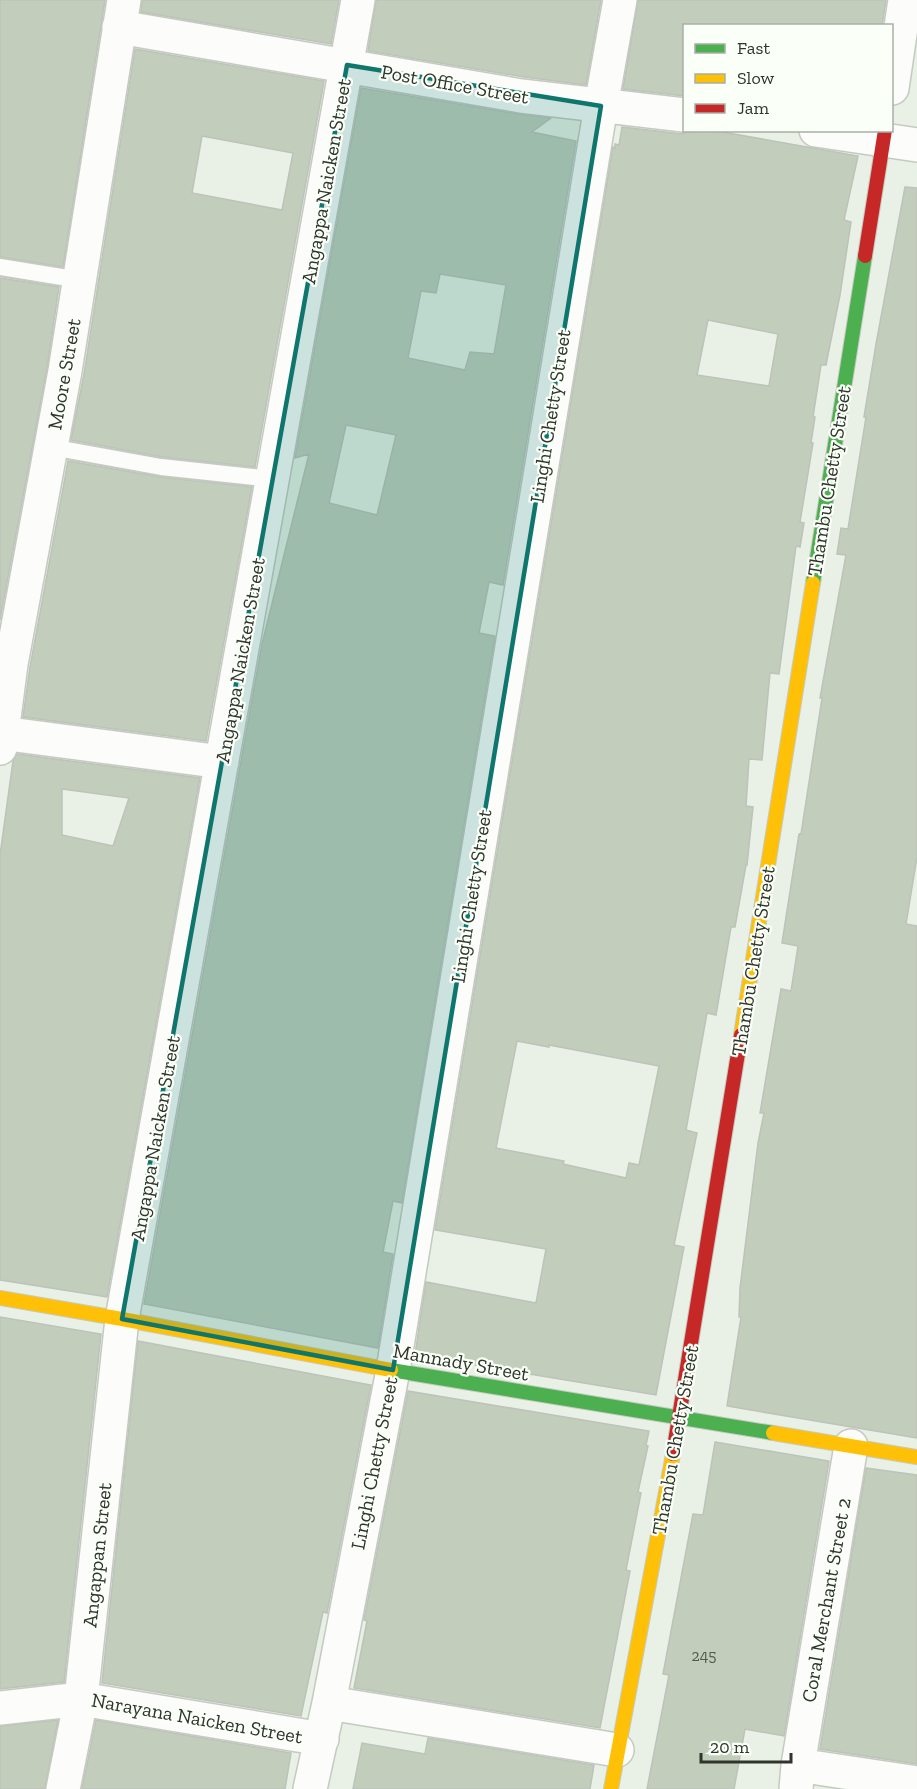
<svg xmlns="http://www.w3.org/2000/svg" width="917" height="1789" font-family="'Zilla Slab',serif">
	<style>
		.building { fill: #c2cdbb; stroke: #bdc2ba; stroke-width: 1.5; fill-rule: evenodd }
		.lines { fill: none; stroke-linecap: round; stroke-linejoin: round }
		.lane-casing { stroke: #c5cac1; stroke-width: 20 }
		.street-casing { stroke: #c5cac1; stroke-width: 36 }
		.fast-casing { stroke: #c5cac1; stroke-width: 16 }
		.slow-casing { stroke: #c5cac1; stroke-width: 16 }
		.jam-casing { stroke: #c5cac1; stroke-width: 16 }
		.lane { stroke: #fcfdfb; stroke-width: 16 }
		.street { stroke: #fcfdfb; stroke-width: 33 }
		.fast { stroke: #4caf50; stroke-width: 14 }
		.slow { stroke: #ffc107; stroke-width: 14 }
		.jam { stroke: #c62828; stroke-width: 14 }
		.marked { fill: #0f766e; fill-opacity: 0.2; stroke: #0f766e; stroke-width: 4.5; stroke-linejoin: round }
		.labels { text-anchor: middle; dominant-baseline: central; stroke-width: 4.5; stroke-linejoin: round; paint-order: stroke }
		.number-label { font-size: 16px; fill: #545a50 }
		.street-label { font-size: 20px; fill: #2f342d; stroke: #fafff7 }
	</style>
	<rect width="100%" height="100%" fill="#e9f0e5"/>
	<path class="building" d="M 0,0 L 105,0 L 63,267 L 0,257 Z
		M 142,0 L 339,0 L 331,44 L 141,12 Z
		M 376,0 L 601,0 L 586,85 L 524,77 L 368,51 Z
		M 638,0 L 886,0 L 882,26 L 684,26 L 684,96 L 623,89 Z
		M 135,49 L 324,81 L 255,467 L 163,457 L 71,440 L 84,374 ZM 202,136 L 293,153 L 282,210 L 192,193 Z
		M 361,88 L 518,114 L 551,118 L 532,132 L 576,141 L 503,585 L 489,582 L 479,633 L 495,636 L 402,1203 L 393,1201 L 383,1252 L 393,1254 L 378,1348 L 144,1304 L 262,644 L 309,454 L 295,458 ZM 440,274 L 506,285 L 494,354 L 470,352 L 465,370 L 408,358 L 421,291 L 436,293 ZM 346,425 L 396,435 L 377,515 L 329,503 Z
		M 622,127 L 682,134 L 694,130 L 711,130 L 858,156 L 844,220 L 851,222 L 840,295 L 826,365 L 821,365 L 813,417 L 815,417 L 811,443 L 813,443 L 800,522 L 804,523 L 800,547 L 796,546 L 779,674 L 770,673 L 762,760 L 749,759 L 746,806 L 753,807 L 747,865 L 746,865 L 735,927 L 731,927 L 716,1015 L 707,1013 L 686,1130 L 697,1133 L 674,1245 L 684,1247 L 656,1395 L 415,1355 L 426,1282 L 536,1303 L 546,1249 L 435,1230 L 613,147 L 615,148 L 615,144 L 619,145 ZM 708,320 L 778,334 L 769,386 L 697,375 ZM 517,1041 L 549,1047 L 549,1045 L 659,1066 L 639,1165 L 629,1163 L 626,1178 L 563,1164 L 564,1161 L 496,1148 Z
		M 905,187 L 917,188 L 917,857 L 906,924 L 917,926 L 917,1438 L 727,1406 L 741,1317 L 739,1317 L 740,1288 L 758,1143 L 764,1113 L 760,1113 L 781,989 L 791,991 L 798,946 L 782,943 L 799,834 L 801,834 L 822,698 L 820,698 L 846,555 L 837,554 L 841,528 L 848,529 L 866,417 L 864,417 L 876,344 Z
		M 0,278 L 59,287 L 47,368 L 0,620 Z
		M 68,461 L 160,477 L 252,487 L 206,741 L 23,717 L 30,667 Z
		M 17,754 L 200,778 L 107,1297 L 0,1280 L 0,855 L 13,761 ZM 62,789 L 129,798 L 113,846 L 62,835 Z
		M 0,1317 L 101,1334 L 64,1682 L 0,1689 Z
		M 138,1341 L 371,1385 L 327,1613 L 323,1612 L 301,1716 L 102,1683 Z
		M 408,1391 L 649,1431 L 646,1445 L 648,1446 L 638,1492 L 641,1493 L 626,1570 L 630,1571 L 600,1728 L 354,1688 L 367,1621 L 364,1620 Z
		M 715,1442 L 829,1461 L 784,1736 L 745,1729 L 734,1789 L 647,1789 L 669,1675 L 663,1674 L 693,1514 L 703,1515 Z
		M 866,1468 L 917,1475 L 917,1764 L 820,1749 Z
		M 58,1720 L 45,1789 L 0,1789 L 0,1726 Z
		M 96,1720 L 291,1753 L 285,1789 L 82,1789 Z
		M 428,1738 L 594,1765 L 590,1789 L 353,1789 L 362,1743 L 425,1754 Z"/>
	<g class="lines">
		<g class="lane-casing">
			<path id="lane" d="M 0,267 L 80,280
				M 51,447 L 161,467 L 272,479"/>
		</g>
		<g class="street-casing">
			<path id="street" d="M 119,27 L 521,96 L 684,115
				M 892,88 L 905,0
				M 816,130 L 917,145
				M 2,733 L 222,762
				M 0,748 L 11,664 L 65,371 L 124,0
				M 329,1703 L 617,1750
				M 0,1708 L 81,1699 L 322,1739
				M 798,1765 L 917,1783
				M 63,1789 L 81,1699 L 122,1319 L 358,0
				M 310,1789 L 329,1703 L 393,1370 L 601,106 L 620,0
				M 796,1789 L 798,1765 L 851,1446"/>
		</g>
		<g class="fast-casing">
			<path id="fast" d="M 813,583 L 865,256
				M 391,1370 L 773,1433"/>
		</g>
		<g class="slow-casing">
			<path id="slow" d="M 741,1035 L 813,583
				M 0,1298 L 122,1319 L 391,1370
				M 773,1433 L 917,1457
				M 611,1789 L 673,1454"/>
		</g>
		<g class="jam-casing">
			<path id="jam" d="M 865,256 L 885,130
				M 673,1454 L 741,1035"/>
		</g>
		<use href="#lane" class="lane"/>
		<use href="#street" class="street"/>
		<use href="#fast" class="fast"/>
		<use href="#slow" class="slow"/>
		<use href="#jam" class="jam"/>
	</g>
	<path class="marked" d="M 347,65 L 601,106 L 393,1370 L 122,1319 Z"/>
	<g class="labels">
		<g class="number-label">
			<text x="704" y="1655">245</text>
		</g>
		<g class="street-label">
			<text transform="translate(455 84) rotate(10)">Post Office Street</text>
			<text transform="translate(326 181) rotate(-80)">Angappa Naicken Street</text>
			<text transform="translate(64 374) rotate(-80)">Moore Street</text>
			<text transform="translate(550 416) rotate(-81)">Linghi Chetty Street</text>
			<text transform="translate(829 481) rotate(-81)">Thambu Chetty Street</text>
			<text transform="translate(240 660) rotate(-80)">Angappa Naicken Street</text>
			<text transform="translate(471 896) rotate(-81)">Linghi Chetty Street</text>
			<text transform="translate(753 961) rotate(-81)">Thambu Chetty Street</text>
			<text transform="translate(155 1138) rotate(-80)">Angappa Naicken Street</text>
			<text transform="translate(461 1362) rotate(10)">Mannady Street</text>
			<text transform="translate(675 1440) rotate(-80)">Thambu Chetty Street</text>
			<text transform="translate(374 1463) rotate(-79)">Linghi Chetty Street</text>
			<text transform="translate(97 1555) rotate(-84)">Angappan Street</text>
			<text transform="translate(826 1600) rotate(-80)">Coral Merchant Street 2</text>
			<text transform="translate(197 1718) rotate(10)">Narayana Naicken Street</text>
		</g>
	</g>
	<rect x="683" y="24" width="210" height="108" fill="#fafff7" stroke="#a9aea6" stroke-width="1.5"/>
	<rect x="695" y="44" width="30" height="9" fill="#4caf50" stroke="#a9aea6" stroke-width="1.5"/>
	<text x="737" y="54" font-size="18" fill="#2f342d">Fast</text>
	<rect x="695" y="74" width="30" height="9" fill="#ffc107" stroke="#a9aea6" stroke-width="1.5"/>
	<text x="737" y="84" font-size="18" fill="#2f342d">Slow</text>
	<rect x="695" y="104" width="30" height="9" fill="#c62828" stroke="#a9aea6" stroke-width="1.5"/>
	<text x="737" y="114" font-size="18" fill="#2f342d">Jam</text>
	<path d="M701 1753v9h90v-9" fill="none" stroke="#2f342d" stroke-width="3"/>
	<text x="710" y="1753" font-size="18" fill="#2f342d" stroke="#fafff7" stroke-width="4.5" paint-order="stroke">20 m</text>
</svg>
